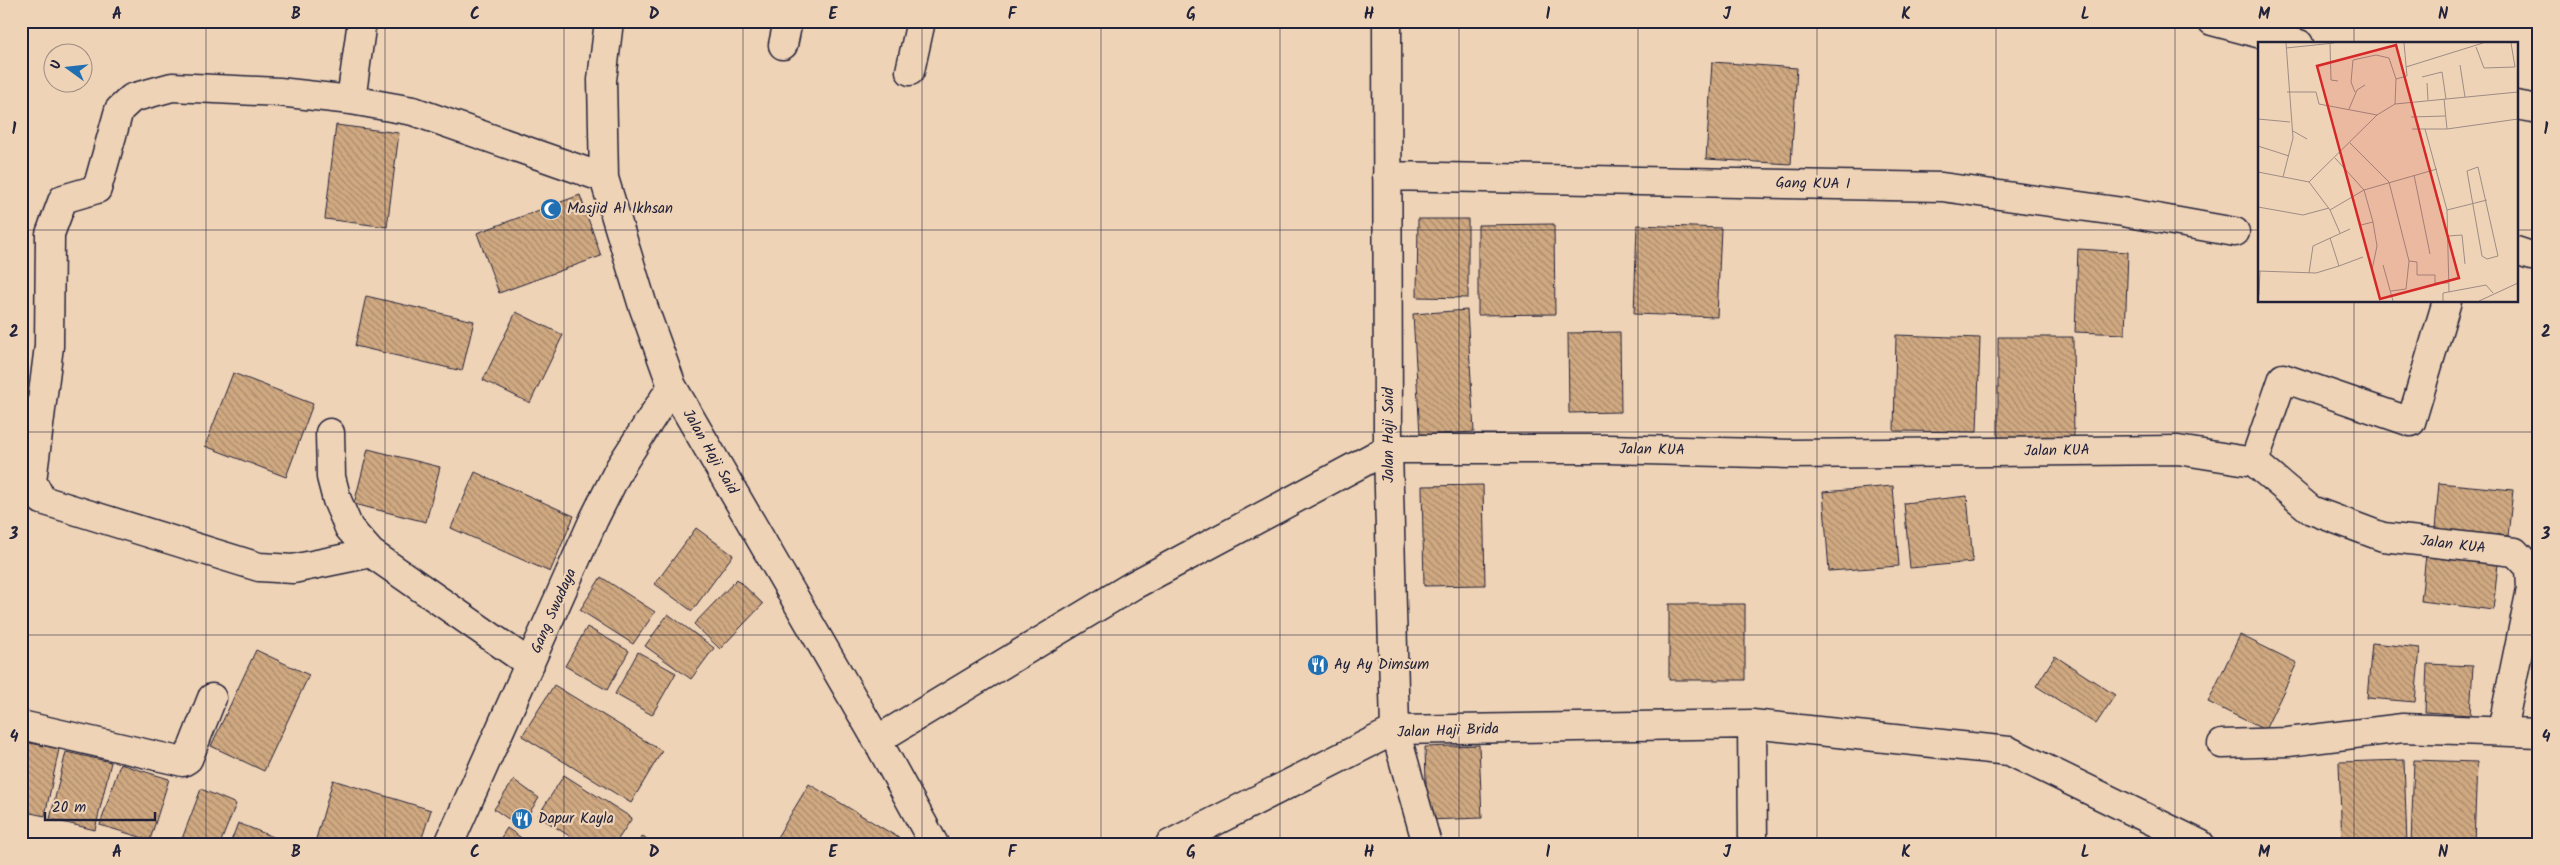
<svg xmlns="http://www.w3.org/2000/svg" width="2560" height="865" font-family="Kalam,sans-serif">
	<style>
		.building { fill: url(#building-back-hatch); stroke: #22223b }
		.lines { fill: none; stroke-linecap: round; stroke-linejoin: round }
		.street-casing { stroke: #22223b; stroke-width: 31 }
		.street { stroke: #efd3b6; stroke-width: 28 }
		.grid { fill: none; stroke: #22223b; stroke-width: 1; stroke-opacity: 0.55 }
		.labels { text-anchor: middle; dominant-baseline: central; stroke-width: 4.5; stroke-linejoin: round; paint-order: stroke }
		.street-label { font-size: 15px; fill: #22223b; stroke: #efd3b6 }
		.poi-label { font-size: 15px; fill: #22223b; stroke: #efd3b6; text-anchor: start }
		.inset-road { fill: none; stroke: #9d8c85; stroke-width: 1 }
		.view { fill: #d62828; fill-opacity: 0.15; stroke: #d62828; stroke-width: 2.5 }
		.inset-edge { fill: none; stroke: #22223b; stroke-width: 2.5 }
		.neatline { fill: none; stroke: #22223b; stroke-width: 2 }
		.grid-label { font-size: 16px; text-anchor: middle; font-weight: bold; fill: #22223b }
	</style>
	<defs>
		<pattern id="building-back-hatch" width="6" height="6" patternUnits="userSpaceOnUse" patternTransform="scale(1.25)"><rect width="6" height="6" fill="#d0a981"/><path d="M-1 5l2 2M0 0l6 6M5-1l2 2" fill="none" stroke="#a8896b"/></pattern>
	</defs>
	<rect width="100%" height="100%" fill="#efd3b6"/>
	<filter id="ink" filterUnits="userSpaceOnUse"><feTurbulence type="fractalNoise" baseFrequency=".02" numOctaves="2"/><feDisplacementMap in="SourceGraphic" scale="10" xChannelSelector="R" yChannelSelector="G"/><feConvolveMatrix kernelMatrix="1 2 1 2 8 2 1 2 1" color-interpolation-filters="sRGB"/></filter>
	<g filter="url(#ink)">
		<path class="building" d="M 1712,62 L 1797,68 L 1791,164 L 1706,159 Z
			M 336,125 L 399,133 L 387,227 L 325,219 Z
			M 580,195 L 601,256 L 499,293 L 477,233 Z
			M 1418,219 L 1468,219 L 1468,298 L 1417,297 Z
			M 1554,224 L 1555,314 L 1478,315 L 1478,225 Z
			M 1637,225 L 1721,228 L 1717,317 L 1634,314 Z
			M 2078,249 L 2128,252 L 2125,334 L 2075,332 Z
			M 366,296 L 474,321 L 462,371 L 355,346 Z
			M 1467,310 L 1474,432 L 1420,435 L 1413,314 Z
			M 516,312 L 563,335 L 530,403 L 483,380 Z
			M 1620,332 L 1621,412 L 1569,413 L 1568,333 Z
			M 1896,335 L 1980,338 L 1977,432 L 1894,431 Z
			M 1998,337 L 2073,337 L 2074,446 L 1998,447 Z
			M 233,373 L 313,404 L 286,477 L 205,446 Z
			M 368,449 L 440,467 L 426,522 L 354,504 Z
			M 475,472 L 574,516 L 550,572 L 451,528 Z
			M 2439,483 L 2513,490 L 2508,536 L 2435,529 Z
			M 1483,485 L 1485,585 L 1424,586 L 1422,486 Z
			M 1893,486 L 1899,566 L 1829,571 L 1823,492 Z
			M 1967,496 L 1973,562 L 1910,568 L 1904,503 Z
			M 696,528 L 733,555 L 692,611 L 655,584 Z
			M 2426,555 L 2498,564 L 2493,610 L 2421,601 Z
			M 601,577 L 655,612 L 633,644 L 580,610 Z
			M 737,579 L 763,604 L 720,649 L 694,624 Z
			M 1669,604 L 1745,604 L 1745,680 L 1669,680 Z
			M 668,614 L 714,648 L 691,679 L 645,646 Z
			M 587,627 L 629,651 L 607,690 L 565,666 Z
			M 2240,635 L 2297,663 L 2265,730 L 2208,702 Z
			M 2372,643 L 2420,648 L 2415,702 L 2367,698 Z
			M 256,650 L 309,675 L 264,771 L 211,746 Z
			M 638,652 L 676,673 L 652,715 L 615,694 Z
			M 2055,656 L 2115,695 L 2096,724 L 2036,686 Z
			M 2427,664 L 2473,666 L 2470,715 L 2425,712 Z
			M 554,685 L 662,751 L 631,803 L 522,736 Z
			M 21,741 L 59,749 L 45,816 L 21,811 Z
			M 1479,745 L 1482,818 L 1427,820 L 1425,747 Z
			M 66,752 L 111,762 L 95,830 L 50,819 Z
			M 2404,760 L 2407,844 L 2342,844 L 2339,762 Z
			M 2414,760 L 2477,762 L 2474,844 L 2411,844 Z
			M 120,764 L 169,779 L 150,840 L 100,825 Z
			M 564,775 L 632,818 L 615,844 L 582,844 L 538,816 Z
			M 333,780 L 431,810 L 420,844 L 331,844 L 316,839 Z
			M 514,780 L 539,798 L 520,827 L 494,809 Z
			M 809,784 L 899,838 L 896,844 L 773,844 Z
			M 201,789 L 236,804 L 220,844 L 180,844 Z
			M 238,823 L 276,838 L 274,844 L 230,844 Z
			M 507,828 L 530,844 L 497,844 Z
			M 643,836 L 653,844 L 637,844 Z"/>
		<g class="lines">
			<g class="street-casing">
				<path id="street" d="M 362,21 L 351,100 L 413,111 L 604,178
					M 609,21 L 602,80 L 604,178 L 642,303 L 672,386 L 877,740 L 934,844
					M 1387,21 L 1388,449 L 1395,730 L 1427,844
					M 2212,21 L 2299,44
					M 783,45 L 788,21
					M 910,71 L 921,21
					M 351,100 L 279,92 L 172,87 L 132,98 L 119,110 L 97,189 L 63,199 L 50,234 L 49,346 L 32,481 L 42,500 L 259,567 L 293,569 L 371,553
					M 2516,105 L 2539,109
					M 1387,176 L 1942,187 L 2123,212 L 2235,232
					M 2516,251 L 2531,256 L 2539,254
					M 330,433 L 331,477 L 337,500 L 349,528 L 371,553 L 530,664
					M 2254,462 L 2283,378 L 2411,422 L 2447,301
					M 21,725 L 183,762 L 188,759 L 212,698
					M 877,740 L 1132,586 L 1388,449 L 1608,449 L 1791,454 L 2178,450 L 2254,462 L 2311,510 L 2383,537 L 2515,552 L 2530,568 L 2531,589 L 2502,730
					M 2222,744 L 2288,742 L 2403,728 L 2539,733
					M 449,844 L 594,519 L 620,467 L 672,386
					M 1170,844 L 1395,730 L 1752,724
					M 1753,844 L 1752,724 L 2009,751 L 2200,844"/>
			</g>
			<use href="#street" class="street"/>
		</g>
	</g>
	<path class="grid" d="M 206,21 L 206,844M 385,21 L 385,844M 564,21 L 564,844M 743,21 L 743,844M 922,21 L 922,844M 1101,21 L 1101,844M 1280,21 L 1280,844M 1459,21 L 1459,844M 1638,21 L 1638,844M 1817,21 L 1817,844M 1996,21 L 1996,844M 2175,21 L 2175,844M 2354,21 L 2354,44M 21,230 L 2259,230M 2516,230 L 2539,230M 2354,301 L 2354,844M 21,432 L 2539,432M 21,635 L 2539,635"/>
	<defs>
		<g id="mosque-disc" transform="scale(1.125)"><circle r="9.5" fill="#1f6fb2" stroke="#efd3b6"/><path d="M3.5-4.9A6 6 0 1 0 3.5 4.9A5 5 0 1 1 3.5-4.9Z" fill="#fff"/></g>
		<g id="restaurant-disc" transform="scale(1.125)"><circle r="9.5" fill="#1f6fb2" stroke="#efd3b6"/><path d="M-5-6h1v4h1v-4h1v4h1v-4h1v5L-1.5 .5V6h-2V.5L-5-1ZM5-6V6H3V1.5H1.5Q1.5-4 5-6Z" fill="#fff"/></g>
	</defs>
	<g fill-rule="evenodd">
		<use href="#mosque-disc" x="551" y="209"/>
		<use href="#restaurant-disc" x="1318" y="665"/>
		<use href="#restaurant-disc" x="522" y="819"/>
	</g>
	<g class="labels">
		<g class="street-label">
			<text transform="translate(1813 184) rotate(1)">Gang KUA I</text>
			<text transform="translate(1389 435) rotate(-90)">Jalan Haji Said</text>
			<text transform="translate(1652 450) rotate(1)">Jalan KUA</text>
			<text transform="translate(2057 451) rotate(-1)">Jalan KUA</text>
			<text transform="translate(710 452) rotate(60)">Jalan Haji Said</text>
			<text transform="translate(2453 545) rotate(7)">Jalan KUA</text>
			<text transform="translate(554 611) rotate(-66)">Gang Swadaya</text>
			<text transform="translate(1448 731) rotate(-2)">Jalan Haji Brida</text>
		</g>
		<g class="poi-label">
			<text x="567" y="209">Masjid Al Ikhsan</text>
			<text x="1334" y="665">Ay Ay Dimsum</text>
			<text x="538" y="819">Dapur Kayla</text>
		</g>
	</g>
	<g transform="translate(2258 42)">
		<rect width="260" height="260" fill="#efd3b6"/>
		<path class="inset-road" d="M 72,2 L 73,38 L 80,39M 218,5 L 226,26 L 257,25 L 253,1M 28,6 L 76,1M 202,23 L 207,55M 148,25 L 225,1M 164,35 L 184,30 L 188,57M 169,41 L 170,58M 29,50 L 58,50 L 61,62 L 119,73M 97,50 L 93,40 L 95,18 L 118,13 L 131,16 L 138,37M 137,62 L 138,37 L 149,34 L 146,1M 91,67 L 99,48 L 107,43M 153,75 L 187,74M 0,77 L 32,80M 154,87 L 189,87 L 186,57M 167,87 L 189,168 L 191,250M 189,87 L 260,77M 35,89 L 49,97M 92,101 L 131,140 L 151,219 L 148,247 L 133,249M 0,104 L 31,114M 77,116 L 106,148 L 115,180M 220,125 L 240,214 L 229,217 L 224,214 L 209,129 ZM 0,130 L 51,140 L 119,73 L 137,62 L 260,50M 156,133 L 172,212M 25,135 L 35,96 L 28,1M 51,140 L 72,168 L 82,191M 0,165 L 45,173 L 71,166M 72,168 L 106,148 L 179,127M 189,168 L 229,158M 103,183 L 115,180 L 119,204 L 114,228M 190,194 L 204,193 L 207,222M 72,196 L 81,224 L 105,215M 151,219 L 159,220 L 159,233 L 177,233 L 177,241 L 190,241M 125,223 L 135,259M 0,229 L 58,231 L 81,224M 51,231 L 55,204 L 92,187M 1,253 L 2,229M 185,259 L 185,251 L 228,243 L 235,251M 221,259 L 260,241"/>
		<path class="view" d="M 138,3 L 201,236 L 122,257 L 59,24 Z"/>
		<rect width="260" height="260" class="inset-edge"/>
	</g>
	<rect width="2560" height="865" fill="none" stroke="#efd3b6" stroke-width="55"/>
	<g transform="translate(68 68) rotate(285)"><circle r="24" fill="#efd3b6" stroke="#9d8c85"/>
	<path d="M0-4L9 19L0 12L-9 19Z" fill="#1f6fb2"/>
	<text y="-8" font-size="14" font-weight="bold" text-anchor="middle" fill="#22223b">U</text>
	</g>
	<path d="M45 812v8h110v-8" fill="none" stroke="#22223b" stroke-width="2.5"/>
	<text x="52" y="812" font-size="15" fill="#22223b" stroke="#efd3b6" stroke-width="4" paint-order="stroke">20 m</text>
	<rect x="28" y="28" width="2504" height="810" class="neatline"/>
	<g class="grid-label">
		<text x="117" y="19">A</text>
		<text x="296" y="19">B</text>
		<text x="475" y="19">C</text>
		<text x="654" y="19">D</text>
		<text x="833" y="19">E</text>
		<text x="1012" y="19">F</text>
		<text x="1191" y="19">G</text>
		<text x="1369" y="19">H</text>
		<text x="1548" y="19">I</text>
		<text x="1727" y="19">J</text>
		<text x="1906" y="19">K</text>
		<text x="2085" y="19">L</text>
		<text x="2264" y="19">M</text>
		<text x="2443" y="19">N</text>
		<text x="14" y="134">1</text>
		<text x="2546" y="134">1</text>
		<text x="14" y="337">2</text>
		<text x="2546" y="337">2</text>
		<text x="14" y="539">3</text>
		<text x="2546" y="539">3</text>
		<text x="14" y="742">4</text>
		<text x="2546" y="742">4</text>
		<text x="117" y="857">A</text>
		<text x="296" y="857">B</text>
		<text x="475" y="857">C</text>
		<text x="654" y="857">D</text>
		<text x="833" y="857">E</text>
		<text x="1012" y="857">F</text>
		<text x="1191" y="857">G</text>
		<text x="1369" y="857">H</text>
		<text x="1548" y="857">I</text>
		<text x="1727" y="857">J</text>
		<text x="1906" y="857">K</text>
		<text x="2085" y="857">L</text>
		<text x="2264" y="857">M</text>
		<text x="2443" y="857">N</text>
	</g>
</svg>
